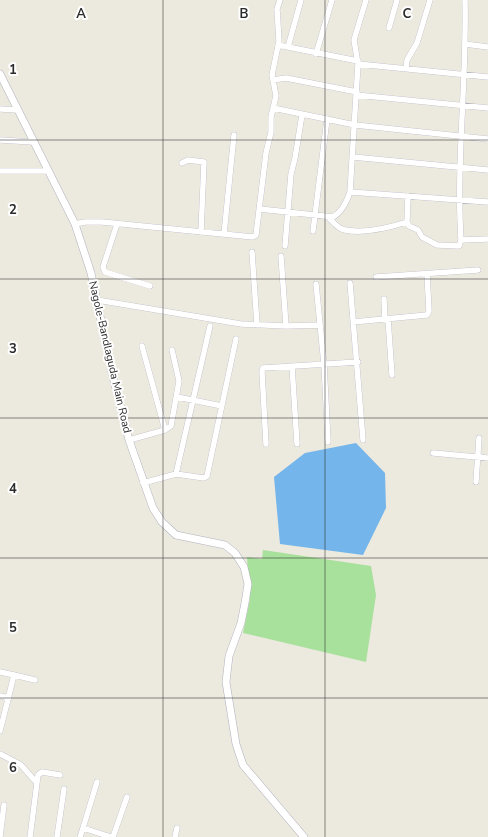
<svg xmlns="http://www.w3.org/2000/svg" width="488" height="837" font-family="'Nunito Sans',sans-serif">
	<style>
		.green { fill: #a7e19c }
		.water { fill: #74b5eb }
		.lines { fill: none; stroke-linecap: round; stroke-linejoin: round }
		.minor-casing { stroke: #b1b1be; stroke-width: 6 }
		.tertiary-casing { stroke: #b1b1be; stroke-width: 8 }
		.minor { stroke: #fff; stroke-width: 5.5 }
		.tertiary { stroke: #fff; stroke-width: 7 }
		.grid { fill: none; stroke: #2b2b2b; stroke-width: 1; stroke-opacity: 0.55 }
		.labels { text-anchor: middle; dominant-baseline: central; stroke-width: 4; stroke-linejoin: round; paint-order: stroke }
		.street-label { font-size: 11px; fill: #2b2b2b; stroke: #fff }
		.grid-label { font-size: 13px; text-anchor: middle; font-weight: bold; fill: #2b2b2b; stroke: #fff; stroke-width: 4; stroke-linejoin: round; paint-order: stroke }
	</style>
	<rect width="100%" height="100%" fill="#ece9de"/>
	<path class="green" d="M 263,550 L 371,566 L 376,595 L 366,662 L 243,633 L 250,599 L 247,557 L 262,559 Z"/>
	<path class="water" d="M 356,443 L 385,473 L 386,508 L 363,555 L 280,544 L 274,477 L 305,453 Z"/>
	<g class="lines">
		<g class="minor-casing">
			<path id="minor" d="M 465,0 C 467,80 456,160 461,240 L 488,239
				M 389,28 L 397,0
				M 465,44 L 488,47
				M 278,45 L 358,61
				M 288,47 L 301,0
				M 316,54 L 332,0
				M 358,64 L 488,77
				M 406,69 L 407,60 L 417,43 L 430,0
				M 273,80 L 286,78 L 357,92
				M 356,95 L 488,108
				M 273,108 L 355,125 L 488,139
				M 0,109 L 18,110
				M 0,140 L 33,142
				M 353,157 L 488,170
				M 182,163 L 188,160 L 204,162 L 201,232
				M 0,171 L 48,171
				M 350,192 L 488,202
				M 408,196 L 407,222 L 409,226 L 418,230 L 422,237 L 437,245 L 459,246 L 461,240
				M 260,209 L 333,217 C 342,212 347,201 350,192 L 358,64 L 354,40 L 366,0
				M 328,217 C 333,222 338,229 345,230 C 365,234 388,228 407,222
				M 75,224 L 85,222 L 102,222 L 253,237 L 256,235 L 266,153 L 271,132 L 271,117 L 276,96 L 272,75 L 279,41 L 277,9 L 280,0
				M 117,224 L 103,267 L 105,272 L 150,286
				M 313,231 L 327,119
				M 224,234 L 234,135
				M 285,246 L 291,174 L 295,158 L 302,115
				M 252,252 L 257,325
				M 281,256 L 286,326
				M 376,277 L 478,270
				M 350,283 L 363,440
				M 316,284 L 324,364 L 328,442
				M 384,299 L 385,320
				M 97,300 L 241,324 L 286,326 L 320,325
				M 388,319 L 392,375
				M 353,322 L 427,315 L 429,311 L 427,274
				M 142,346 L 165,430
				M 292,366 L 297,444
				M 177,397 L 222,406
				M 129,440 L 165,430 L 171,426 L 179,381 L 172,350
				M 266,444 L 262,372 L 263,368 L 358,362
				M 433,453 L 488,458
				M 176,474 L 210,326
				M 476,482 L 479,438
				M 143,483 L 176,474 L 204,478 L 207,476 L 236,339
				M 0,672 L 14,675
				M 0,696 L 9,698
				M 0,731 L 14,675 L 35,680
				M 0,754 L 21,765 L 36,782
				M 83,828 L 97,782
				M 0,837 L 4,805
				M 30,837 L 38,775 L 42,772 L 60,775
				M 57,837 L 64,789
				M 80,837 L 83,828 L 111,837
				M 113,837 L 127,797
				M 175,837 L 177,828"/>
		</g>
		<g class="tertiary-casing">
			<path id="tertiary" d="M 0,74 L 75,224 L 91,273 L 112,373 L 129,440 L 153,508 L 162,522 L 176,535 L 225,545 L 235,553 L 244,567 L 248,584 L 245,603 L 241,623 L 229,656 L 226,682 L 236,744 L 243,765 L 304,837"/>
		</g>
		<use href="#minor" class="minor"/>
		<use href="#tertiary" class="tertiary"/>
	</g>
	<path class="grid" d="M 163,0 L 163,837M 325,0 L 325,837M 0,140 L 488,140M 0,279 L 488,279M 0,418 L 488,418M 0,558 L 488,558M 0,698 L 488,698"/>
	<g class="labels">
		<g class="street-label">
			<text transform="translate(110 357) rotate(77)">Nagole-Bandlaguda Main Road</text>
		</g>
	</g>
	<g class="grid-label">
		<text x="81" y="18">A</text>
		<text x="244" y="18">B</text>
		<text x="407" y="18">C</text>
		<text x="13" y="74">1</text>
		<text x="13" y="214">2</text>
		<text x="13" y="353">3</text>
		<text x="13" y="493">4</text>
		<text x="13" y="632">5</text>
		<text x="13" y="772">6</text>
	</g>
</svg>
